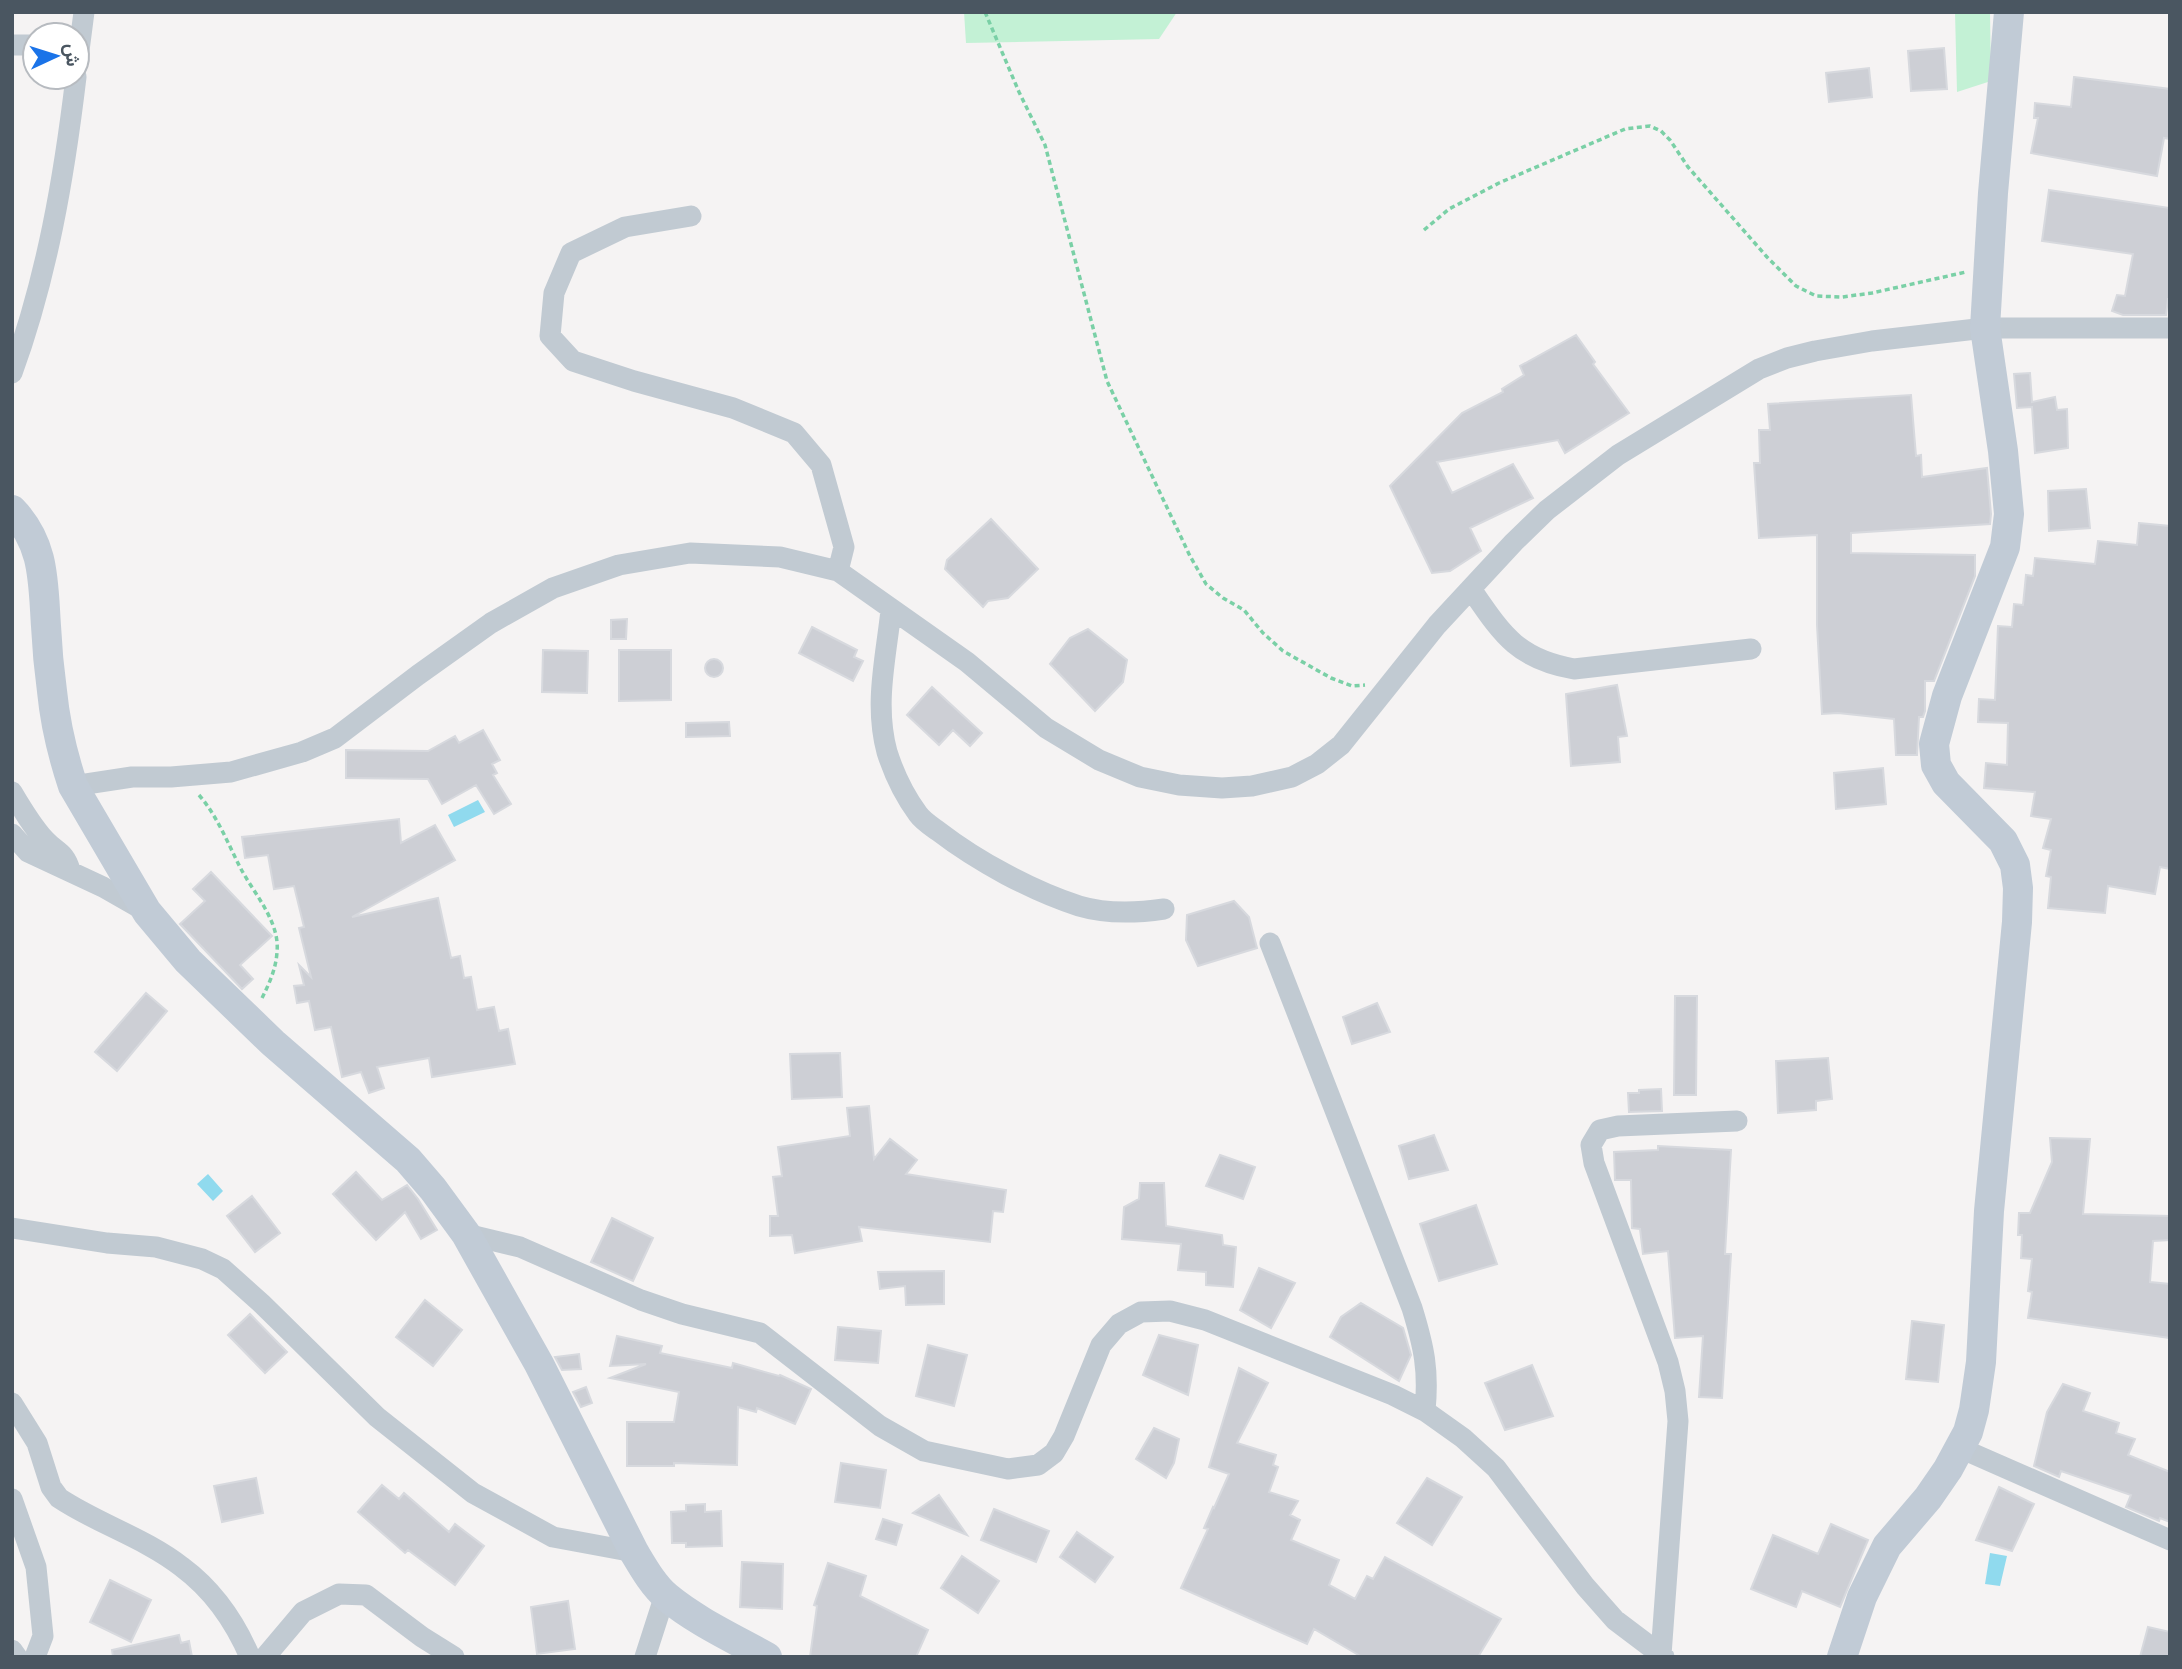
<svg xmlns="http://www.w3.org/2000/svg" width="2182" height="1669" font-family="Karla,Vazirmatn,sans-serif">
	<style>
		.green { fill: #c3f1d5 }
		.water { fill: #90daee }
		.building { fill: #cdcfd5; stroke: #d7d9de; stroke-width: 2 }
		.lines { fill: none; stroke-linecap: round; stroke-linejoin: round }
		.path { stroke: #7ad0a6; stroke-width: 3.5; stroke-dasharray: 5 3.5; stroke-linecap: butt }
		.street { stroke: #c1cad2; stroke-width: 21 }
		.secondary { stroke: #c1cbd6; stroke-width: 30 }
	</style>
	<rect width="100%" height="100%" fill="#f5f3f3"/>
	<path class="green" d="M 964,12 L 1177,12 L 1159,39 L 966,43 Z
		M 1955,12 L 1990,12 L 1991,81 L 1957,92 Z"/>
	<path class="water" d="M 478,800 L 485,812 L 454,827 L 448,815 Z
		M 208,1174 L 223,1191 L 213,1201 L 197,1184 Z
		M 1990,1553 L 2007,1556 L 2000,1586 L 1985,1584 Z"/>
	<path class="building" d="M 1944,48 L 1947,89 L 1911,91 L 1908,51 Z
		M 1869,68 L 1872,97 L 1829,102 L 1826,73 Z
		M 2074,77 L 2170,89 L 2170,139 L 2164,138 L 2157,176 L 2031,153 L 2038,118 L 2034,118 L 2035,103 L 2071,107 Z
		M 2049,190 L 2170,208 L 2170,299 L 2168,299 L 2166,315 L 2123,315 L 2112,311 L 2117,295 L 2125,296 L 2133,254 L 2042,241 Z
		M 1576,335 L 1595,362 L 1593,364 L 1629,413 L 1565,453 L 1558,440 L 1437,462 L 1452,493 L 1513,464 L 1533,498 L 1470,528 L 1481,551 L 1450,571 L 1432,573 L 1390,486 L 1462,413 L 1503,392 L 1502,389 L 1524,375 L 1520,366 Z
		M 2030,373 L 2032,402 L 2055,397 L 2057,410 L 2067,409 L 2068,448 L 2035,453 L 2032,407 L 2017,408 L 2014,374 Z
		M 1911,395 L 1916,456 L 1921,455 L 1922,477 L 1987,468 L 1991,514 L 1990,524 L 1851,533 L 1851,553 L 1975,555 L 1975,576 L 1934,681 L 1925,681 L 1925,711 L 1923,717 L 1919,717 L 1917,755 L 1896,755 L 1894,719 L 1838,713 L 1822,714 L 1817,625 L 1817,535 L 1759,538 L 1754,463 L 1760,463 L 1759,430 L 1770,430 L 1768,404 Z
		M 2086,489 L 2090,528 L 2049,531 L 2048,491 Z
		M 991,519 L 1038,569 L 1008,598 L 988,601 L 983,607 L 945,569 L 947,560 Z
		M 2139,523 L 2170,526 L 2170,869 L 2160,867 L 2155,894 L 2108,886 L 2105,913 L 2048,908 L 2051,877 L 2046,876 L 2051,850 L 2043,848 L 2051,819 L 2031,816 L 2035,792 L 1984,788 L 1986,763 L 2007,765 L 2008,723 L 1978,722 L 1979,699 L 1995,700 L 1998,626 L 2012,627 L 2014,604 L 2023,605 L 2026,575 L 2033,576 L 2035,558 L 2095,564 L 2098,541 L 2137,545 Z
		M 627,619 L 626,639 L 611,639 L 611,620 Z
		M 812,627 L 857,650 L 854,657 L 863,661 L 853,681 L 799,653 Z
		M 1088,629 L 1127,660 L 1123,682 L 1095,711 L 1050,664 L 1070,638 Z
		M 543,650 L 588,651 L 587,693 L 542,692 Z
		M 619,650 L 671,650 L 671,700 L 619,701 Z
		M705 668a9 9 0 1 1 18 0a9 9 0 1 1-18 0Z
		M 1617,685 L 1627,736 L 1618,737 L 1620,762 L 1571,766 L 1566,694 Z
		M 932,687 L 982,733 L 970,746 L 953,730 L 939,745 L 907,715 Z
		M 729,722 L 730,736 L 686,737 L 686,723 Z
		M 483,730 L 500,760 L 492,764 L 497,773 L 493,775 L 511,804 L 494,814 L 476,785 L 442,804 L 428,779 L 346,778 L 346,750 L 428,751 L 455,736 L 459,743 Z
		M 1883,768 L 1886,804 L 1836,809 L 1834,773 Z
		M 399,819 L 401,843 L 435,825 L 455,860 L 352,917 L 438,898 L 451,958 L 460,956 L 464,978 L 471,977 L 477,1010 L 494,1007 L 499,1031 L 508,1029 L 515,1064 L 432,1077 L 429,1058 L 377,1067 L 384,1088 L 369,1093 L 361,1072 L 342,1077 L 331,1027 L 315,1030 L 309,1001 L 297,1003 L 294,986 L 304,985 L 299,965 L 311,977 L 299,928 L 304,927 L 294,886 L 274,889 L 268,855 L 245,858 L 242,837 Z
		M 211,872 L 272,936 L 240,965 L 253,979 L 242,989 L 180,924 L 205,901 L 193,889 Z
		M 1234,901 L 1249,917 L 1257,948 L 1198,966 L 1186,940 L 1187,915 Z
		M 146,993 L 167,1011 L 117,1071 L 95,1052 Z
		M 1675,996 L 1697,996 L 1696,1095 L 1674,1095 Z
		M 1377,1003 L 1390,1032 L 1352,1044 L 1343,1017 Z
		M 840,1053 L 842,1097 L 792,1099 L 790,1054 Z
		M 1828,1058 L 1832,1099 L 1816,1101 L 1816,1110 L 1778,1113 L 1776,1061 Z
		M 1661,1089 L 1662,1111 L 1629,1112 L 1628,1093 L 1639,1093 L 1639,1090 Z
		M 869,1106 L 874,1159 L 890,1139 L 917,1160 L 906,1174 L 1006,1190 L 1003,1212 L 993,1211 L 990,1242 L 859,1227 L 862,1241 L 795,1253 L 792,1235 L 770,1236 L 770,1216 L 778,1216 L 773,1177 L 782,1176 L 778,1147 L 850,1136 L 847,1108 Z
		M 1434,1135 L 1448,1170 L 1409,1179 L 1399,1146 Z
		M 2050,1138 L 2090,1139 L 2083,1214 L 2170,1216 L 2170,1240 L 2153,1241 L 2150,1282 L 2170,1284 L 2170,1338 L 2028,1318 L 2032,1292 L 2028,1291 L 2032,1259 L 2021,1258 L 2022,1235 L 2018,1235 L 2019,1213 L 2030,1213 L 2052,1162 Z
		M 1658,1146 L 1731,1150 L 1725,1254 L 1731,1254 L 1722,1398 L 1699,1397 L 1703,1336 L 1675,1338 L 1668,1251 L 1643,1254 L 1640,1229 L 1632,1228 L 1631,1180 L 1615,1180 L 1614,1152 L 1658,1150 Z
		M 1220,1155 L 1255,1167 L 1243,1199 L 1206,1186 Z
		M 356,1172 L 382,1200 L 407,1185 L 418,1199 L 437,1230 L 421,1239 L 405,1212 L 376,1240 L 333,1194 Z
		M 1140,1183 L 1164,1183 L 1166,1226 L 1222,1235 L 1223,1245 L 1236,1247 L 1233,1287 L 1206,1285 L 1206,1272 L 1178,1270 L 1181,1244 L 1122,1239 L 1124,1207 L 1139,1199 Z
		M 252,1196 L 280,1233 L 255,1252 L 227,1216 Z
		M 1476,1205 L 1497,1264 L 1439,1281 L 1420,1224 Z
		M 612,1218 L 653,1238 L 633,1281 L 591,1262 Z
		M 1259,1268 L 1295,1283 L 1271,1328 L 1240,1310 Z
		M 944,1271 L 944,1304 L 906,1305 L 905,1286 L 880,1289 L 878,1272 Z
		M 425,1300 L 462,1330 L 433,1366 L 396,1337 Z
		M 1361,1303 L 1403,1328 L 1411,1355 L 1399,1381 L 1330,1337 L 1341,1317 Z
		M 250,1314 L 287,1352 L 265,1373 L 228,1335 Z
		M 1912,1321 L 1944,1325 L 1938,1382 L 1906,1379 Z
		M 838,1327 L 881,1331 L 878,1363 L 835,1360 Z
		M 1159,1335 L 1198,1345 L 1188,1395 L 1143,1375 Z
		M 617,1336 L 662,1346 L 660,1353 L 732,1368 L 733,1363 L 779,1376 L 780,1375 L 811,1389 L 795,1424 L 757,1408 L 756,1412 L 738,1407 L 737,1465 L 674,1463 L 674,1466 L 627,1466 L 627,1422 L 674,1422 L 679,1392 L 610,1378 L 646,1364 L 610,1366 Z
		M 928,1345 L 967,1355 L 954,1406 L 916,1396 Z
		M 579,1354 L 581,1369 L 562,1370 L 555,1357 Z
		M 1532,1365 L 1553,1416 L 1505,1430 L 1485,1383 Z
		M 1239,1368 L 1268,1383 L 1237,1443 L 1276,1455 L 1273,1465 L 1278,1467 L 1269,1492 L 1298,1501 L 1290,1515 L 1300,1520 L 1291,1540 L 1339,1560 L 1329,1585 L 1355,1599 L 1367,1576 L 1373,1579 L 1385,1557 L 1501,1619 L 1478,1657 L 1362,1657 L 1314,1629 L 1307,1644 L 1181,1588 L 1208,1529 L 1204,1528 L 1213,1507 L 1214,1508 L 1229,1474 L 1209,1467 Z
		M 2063,1384 L 2090,1393 L 2083,1411 L 2119,1423 L 2116,1433 L 2135,1439 L 2128,1455 L 2170,1472 L 2170,1522 L 2160,1518 L 2159,1521 L 2126,1507 L 2131,1495 L 2061,1471 L 2059,1477 L 2034,1466 L 2047,1412 Z
		M 586,1387 L 592,1403 L 581,1407 L 573,1392 Z
		M 1154,1428 L 1179,1439 L 1174,1463 L 1166,1478 L 1136,1459 Z
		M 841,1463 L 886,1470 L 880,1508 L 835,1502 Z
		M 256,1478 L 263,1513 L 222,1522 L 214,1486 Z
		M 1427,1478 L 1462,1497 L 1432,1545 L 1397,1523 Z
		M 382,1485 L 399,1499 L 404,1493 L 449,1532 L 455,1524 L 484,1546 L 455,1585 L 408,1550 L 405,1553 L 358,1512 Z
		M 1999,1487 L 2034,1504 L 2012,1551 L 1976,1540 Z
		M 939,1495 L 967,1535 L 913,1513 Z
		M 705,1504 L 705,1512 L 721,1511 L 722,1546 L 686,1547 L 686,1543 L 672,1543 L 671,1512 L 686,1511 L 686,1505 Z
		M 994,1509 L 1049,1531 L 1036,1562 L 981,1540 Z
		M 883,1519 L 902,1525 L 896,1545 L 876,1539 Z
		M 1831,1524 L 1868,1540 L 1840,1607 L 1802,1591 L 1796,1607 L 1751,1589 L 1773,1535 L 1818,1554 Z
		M 1077,1532 L 1113,1557 L 1095,1582 L 1060,1557 Z
		M 962,1556 L 999,1581 L 978,1613 L 941,1588 Z
		M 742,1562 L 783,1564 L 782,1609 L 740,1607 Z
		M 828,1563 L 866,1576 L 860,1596 L 928,1630 L 916,1657 L 810,1657 L 817,1606 L 814,1605 Z
		M 110,1580 L 151,1600 L 131,1642 L 90,1622 Z
		M 568,1601 L 575,1649 L 537,1654 L 531,1607 Z
		M 2148,1627 L 2170,1632 L 2170,1657 L 2140,1657 Z
		M 179,1635 L 181,1643 L 189,1641 L 192,1657 L 113,1657 L 112,1650 Z"/>
	<g class="lines">
		<path class="path" d="M 985,12 L 1019,92 L 1045,145 L 1107,381 L 1190,556 L 1206,584 L 1223,598 L 1244,610 L 1263,633 L 1283,651 L 1331,678 L 1352,686 L 1365,685
			M 1424,230 L 1449,209 L 1499,183 L 1625,129 L 1650,126 L 1661,131 L 1670,140 L 1688,167 L 1767,257 L 1796,286 L 1816,296 L 1842,297 L 1872,293 L 1966,272
			M 199,795 C 218,817 228,844 241,869 C 255,895 280,922 277,952 C 276,969 269,984 262,998"/>
		<path class="street" d="M 12,45 L 35,45
			M 77,66 L 84,12
			M 691,216 L 625,227 L 571,253 L 554,293 L 550,336 L 573,361 L 634,381 L 733,408 L 794,433 L 821,465 L 844,547 L 838,571
			M 12,373 C 47,277 64,178 76,77
			M 1471,589 C 1502,634 1517,659 1574,669 L 1751,649
			M 891,610 C 886,658 874,704 887,752 C 894,774 904,795 918,814 C 923,821 931,826 938,831 C 977,861 1032,891 1079,906 C 1106,914 1137,913 1164,909
			M 73,786 L 132,777 L 171,777 L 231,772 L 302,752 L 335,738 L 418,675 L 491,623 L 553,588 L 619,565 L 690,553 L 780,557 L 838,571 L 967,662 L 1046,728 L 1099,760 L 1140,777 L 1179,785 L 1222,788 L 1252,786 L 1292,777 L 1317,764 L 1341,745 L 1437,625 L 1514,542 L 1547,510 L 1618,455 L 1759,369 L 1787,358 L 1815,351 L 1872,341 L 1985,328 L 2170,328
			M 12,792 C 22,809 32,826 45,840 C 57,853 64,851 70,870
			M 12,834 L 28,852 L 103,887 L 145,911
			M 1270,943 L 1412,1308 C 1424,1347 1429,1370 1425,1411
			M 12,1228 L 107,1243 L 156,1247 L 202,1259 L 223,1269 L 261,1303 L 377,1417 L 473,1493 L 553,1537 L 634,1552
			M 466,1234 L 520,1247 L 641,1300 L 682,1314 L 760,1333 L 880,1426 L 924,1451 L 1008,1469 L 1038,1465 L 1054,1453 L 1064,1436 L 1101,1345 L 1119,1324 L 1141,1312 L 1170,1311 L 1205,1320 L 1393,1395 L 1425,1411 L 1463,1438 L 1496,1468 L 1585,1586 L 1615,1620 L 1664,1657
			M 12,1403 L 37,1443 L 51,1487 L 59,1498 C 98,1524 145,1538 182,1567 C 213,1590 235,1622 250,1657
			M 1960,1448 L 2170,1540
			M 12,1499 L 36,1567 L 43,1636 L 35,1657
			M 12,1650 L 17,1657
			M 1661,1655 L 1678,1421 L 1675,1391 L 1668,1362 L 1594,1163 L 1591,1145 L 1600,1130 L 1618,1126 L 1737,1121
			M 265,1657 L 303,1612 L 339,1594 L 366,1595 L 422,1637 L 454,1657
			M 645,1657 L 665,1595"/>
		<path class="secondary" d="M 12,510 C 45,544 43,582 46,626 C 47,647 49,669 52,691 C 55,722 63,756 73,786 L 147,912 L 188,961 L 273,1043 L 408,1160 L 433,1189 L 466,1234 L 539,1364 L 634,1552 C 643,1567 653,1585 667,1597 C 696,1621 733,1638 767,1657
			M 1842,1657 L 1862,1597 L 1887,1546 L 1928,1498 L 1948,1469 L 1968,1432 L 1974,1410 L 1981,1362 L 1989,1211 L 2017,922 L 2018,888 L 2015,865 L 2003,841 L 1946,783 L 1936,765 L 1934,744 L 1947,696 L 2005,547 L 2009,514 L 2003,451 L 1985,328 L 1993,193 L 2009,12"/>
	</g>
	<rect width="2182" height="1669" fill="none" stroke="#4a5661" stroke-width="28"/>
	<g transform="translate(56 56) rotate(86)"><circle r="33" fill="#ffffff" stroke="#b7bbc0" stroke-width="2"/>
	<path d="M0-5L12 26L0 18L-12 26Z" fill="#1a73e8"/>
	<text y="-10" font-size="19" font-weight="bold" text-anchor="middle" fill="#4a5661">ش</text>
	</g>
</svg>
